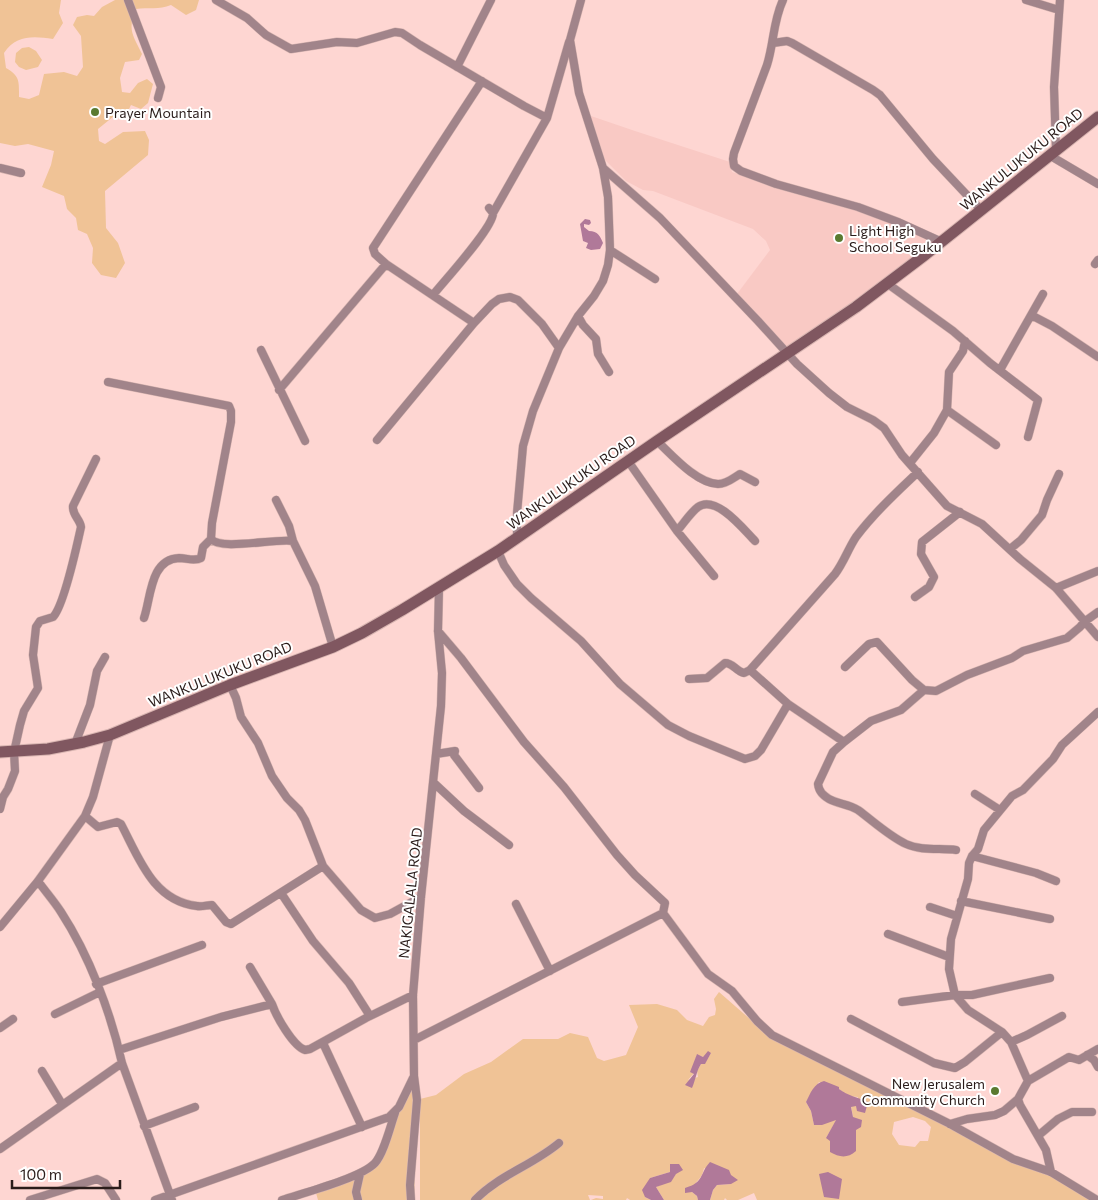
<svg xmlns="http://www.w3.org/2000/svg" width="1098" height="1200" font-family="Commissioner,sans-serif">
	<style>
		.built { fill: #f9c9c4 }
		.green { fill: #f0c396; fill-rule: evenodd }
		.water { fill: #b07999 }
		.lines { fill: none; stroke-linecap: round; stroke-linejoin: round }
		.minor-casing { stroke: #d8b5b1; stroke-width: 9 }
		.secondary-casing { stroke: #d8b5b1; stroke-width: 13 }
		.minor { stroke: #a1848a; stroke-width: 8 }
		.secondary { stroke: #805760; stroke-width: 11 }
		.poi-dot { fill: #5a7a30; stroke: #fff; stroke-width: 2 }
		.labels { text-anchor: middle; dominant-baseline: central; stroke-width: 4; stroke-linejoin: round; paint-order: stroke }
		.poi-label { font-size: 14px; fill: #2a1c1a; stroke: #fff; text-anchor: start }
		.street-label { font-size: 14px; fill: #2a1c1a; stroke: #fff }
	</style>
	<rect width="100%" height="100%" fill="#fed6d2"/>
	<path class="built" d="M 591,116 L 635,131 L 730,162 L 732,172 L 790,191 L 856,208 L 931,239 L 930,243 L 879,284 L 786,347 L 737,294 L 770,250 L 766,241 L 753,229 L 653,191 L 643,190 L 626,181 L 602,157 Z"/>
	<path class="green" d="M 0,0 L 61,0 L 59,13 L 63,23 L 53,39 C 33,36 16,35 4,53 L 6,68 C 20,76 19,81 19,97 L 29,99 L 39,95 L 44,74 L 64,72 L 77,76 L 83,67 L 81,36 L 73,25 L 77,17 L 87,15 L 94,16 L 102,7 L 115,0 L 199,0 L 196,10 L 186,15 L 171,5 C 159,10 148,7 136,9 C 127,30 133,35 142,54 L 139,60 L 125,62 L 120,78 L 122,92 L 130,93 L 138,83 L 147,79 L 153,84 L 148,103 L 141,109 L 131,105 L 128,111 L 118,110 L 114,116 L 98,129 L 99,141 L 105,144 L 123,132 L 145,131 L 149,140 L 148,155 L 105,191 L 106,228 L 118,243 L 125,263 L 116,278 L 101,275 L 92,263 L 93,248 L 87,234 L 78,230 L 76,218 L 67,209 L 64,196 L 42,187 L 51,165 L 54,151 L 28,144 L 15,146 L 0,143 Z
		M 29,47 L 36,51 L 42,60 L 38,67 L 26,70 L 19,67 L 15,62 L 16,53 L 22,48 Z
		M 719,992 L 775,1041 L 875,1087 L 1050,1175 L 1091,1200 L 757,1200 L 754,1193 L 738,1200 L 727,1200 L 725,1198 L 724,1200 L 710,1200 L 713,1190 L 717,1185 L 731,1184 L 704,1168 C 702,1181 694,1180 692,1192 L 697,1196 L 698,1200 L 664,1200 L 656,1187 C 671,1180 674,1182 679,1164 L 671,1164 L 670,1172 L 650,1178 L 645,1197 L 651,1200 L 630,1200 L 627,1198 L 626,1200 L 591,1200 L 596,1198 L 603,1199 L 603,1196 L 588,1195 L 590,1200 L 420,1200 L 420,1099 L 436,1095 L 464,1074 L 491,1062 L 523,1039 L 558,1039 L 570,1033 L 588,1037 L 597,1058 L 604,1061 L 626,1055 L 638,1027 L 629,1005 L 657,1004 L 677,1010 L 687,1020 L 703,1026 L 709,1017 L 715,1015 L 716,1009 L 714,999 ZM 711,1053 L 705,1063 L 701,1064 L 697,1071 L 698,1077 L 688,1080 L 694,1073 L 691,1072 L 697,1055 L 703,1057 ZM 819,1082 L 839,1089 L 848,1096 L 858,1097 L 856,1106 L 851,1106 L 853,1117 L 826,1138 L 837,1119 L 814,1125 L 811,1111 L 806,1102 ZM 913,1117 L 925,1121 L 931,1127 L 928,1141 L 920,1141 L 915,1147 L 899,1145 L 892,1134 L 894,1122 Z
		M 413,1089 L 415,1200 L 318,1200 L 314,1186 L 362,1170 L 389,1145 L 399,1110 L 411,1090 Z"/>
	<path class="water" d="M 585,219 L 590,220 L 591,223 L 589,225 L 584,224 L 584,227 L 589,231 C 598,231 600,236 603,243 L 600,249 L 591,250 L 586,248 L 588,243 L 583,241 L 580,224 Z
		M 708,1051 L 711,1053 L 705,1064 L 701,1064 C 696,1072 696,1079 692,1088 L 685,1085 L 694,1074 L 690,1072 L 697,1054 L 703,1057 Z
		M 824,1081 L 839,1087 L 839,1089 C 848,1096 857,1097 868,1102 L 865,1113 L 857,1111 L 856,1106 L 851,1107 L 853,1117 L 862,1120 L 861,1127 L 856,1130 L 856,1151 C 847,1159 839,1157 830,1152 L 830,1141 L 826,1138 L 836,1120 L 822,1125 L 814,1125 L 811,1111 L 806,1102 C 810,1094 814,1083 824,1081 Z
		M 710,1162 L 729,1170 L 731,1175 L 738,1180 L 731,1184 L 717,1185 L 713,1190 L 710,1200 L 698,1200 L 697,1196 L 692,1192 L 685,1193 L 685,1188 C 705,1182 699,1174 710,1162 Z
		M 670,1164 L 679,1164 L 683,1170 L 676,1174 L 671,1182 L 656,1187 L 664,1200 L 651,1200 L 645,1197 L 642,1190 L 650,1178 L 670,1172 Z
		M 828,1172 L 842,1179 L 839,1199 L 824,1197 L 819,1174 Z"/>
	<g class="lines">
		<g class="minor-casing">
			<path id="minor" d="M 128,0 L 161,87 L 158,98
				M 216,0 L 247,18 L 266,35 L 291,49 L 337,42 L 357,43 L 395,32 L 402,33 L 420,45 L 524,106 L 547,118 L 569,42
				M 783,0 C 773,21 774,43 767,65 L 734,153 L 733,159 L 734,166 L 741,171 L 776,184 L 858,207 L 898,222 L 942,242
				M 1026,0 L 1059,10
				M 773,43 L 787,41 L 792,43 L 873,90 L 880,95 L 933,159 L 981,210
				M 457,67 L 491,0
				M 1056,150 L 1054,87 L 1060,0
				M 1049,155 L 1098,184
				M 0,168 L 21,173
				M 603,168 L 660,218 L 758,321 L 797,364 L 829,393 L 847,407 L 873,420 L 884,428 L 902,455 L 947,506 L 982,524 L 1020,559 L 1056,588 L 1098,637
				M 493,213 L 547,118
				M 610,250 L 655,279
				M 1095,264 L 1098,260
				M 888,284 L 953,331 L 990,363 L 1038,400 L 1028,437
				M 433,295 C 444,281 494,227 493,213 L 489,208
				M 1031,315 L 1052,326 L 1098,357
				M 578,316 L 583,325 L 596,339 L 598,354 L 609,372
				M 474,323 L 386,264 L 375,254 L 373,248 L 482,81
				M 261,350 L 305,441
				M 1000,370 L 1043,294
				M 108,382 L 229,406 L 231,411 L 231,422 L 212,523 L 211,539 C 221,551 275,538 293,541 L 315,586 L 333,647
				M 279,390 L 386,264
				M 947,410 L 996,445
				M 377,440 L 474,323 L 492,304 L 499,299 L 510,297 L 518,300 L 542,324 L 559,348
				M 657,441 C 672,455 696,483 718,484 C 727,484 733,478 740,474 L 755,482
				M 628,461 L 677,531 L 714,576
				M 910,463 L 934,433 L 947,410 L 949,372 L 963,351 L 965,341
				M 276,500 L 289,526 L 293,541
				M 677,531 C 684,523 691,512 698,507 C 716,494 744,530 755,541
				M 517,538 L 517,513 L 523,446 L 533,411 L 559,348 L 578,316 L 594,296 L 603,281 L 608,265 L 610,250 L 608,197 L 603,168 L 579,93 L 570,40 L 581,0
				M 1010,549 L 1021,540 L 1042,515 L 1047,500 L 1059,474
				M 498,551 L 504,565 L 517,584 L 531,598 L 581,641 L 620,684 L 668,725 L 689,736 L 745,759 L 755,756 L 761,750 L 788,704
				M 1056,588 L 1098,571
				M 915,597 L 929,587 L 934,577 L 921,554 L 922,542 L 960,512
				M 144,618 C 151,598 150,559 179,558 C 187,558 194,562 201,558 L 203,547 L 211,539
				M 438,631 L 461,658 L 524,742 L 564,787 L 617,855 L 635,875 L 665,903 L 663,913 L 708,974 L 732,991 L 757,1021 L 772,1035 L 950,1124 L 1013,1159 L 1051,1172 L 1097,1200
				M 750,670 L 788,704 L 844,742 L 871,721 L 901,710 L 924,690 L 912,680 L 877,642 L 869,644 L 845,667
				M 689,679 L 707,678 L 725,663 C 733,663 736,671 744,673 L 750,670 L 835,574 C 844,562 848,549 856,537 C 874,513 897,492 918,472
				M 230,685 L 236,698 L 241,717 L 258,743 L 272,776 L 287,798 L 299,810 L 305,820 L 323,866 L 361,910 L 375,918 L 390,914 L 421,897
				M 924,690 L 936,691 L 967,675 L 1012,658 L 1023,651 L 1067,638 L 1080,627 L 1084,622 L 1098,612
				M 110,735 L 93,797 L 85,816 L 38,881 C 45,891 54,901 61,912 C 89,955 111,1013 122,1063 L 172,1200
				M 844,742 L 833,752 L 818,784 C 819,792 823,795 829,799 C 838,804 849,804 858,810 C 873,821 889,836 906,844 C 921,851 940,848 956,850
				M 75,744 L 90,705 L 97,671 L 105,657
				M 436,754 L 455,751 L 454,755 L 479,788
				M 434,783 L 464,811 L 509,845
				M 975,794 L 1000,810
				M 0,809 L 3,797 L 8,789 L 15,771 L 14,752 L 20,725 L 24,711 L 38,688 L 33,655 L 36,627 L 40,621 L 53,617 C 64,606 77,545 81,527 C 80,519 72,515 73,506 L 96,459
				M 85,816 L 98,827 L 117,822 L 121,824 C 139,858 153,901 197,906 C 202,907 207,905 212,905 L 226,922 L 231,924 L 323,866
				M 972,856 L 1036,873 L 1056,881
				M 281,893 L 313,941 L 349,983 L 370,1016
				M 961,901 L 1050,919
				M 516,904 L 550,971
				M 930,907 L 957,916
				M 0,927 L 38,881
				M 888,934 L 949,957
				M 250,967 L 272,1004
				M 96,984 L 202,945
				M 902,1002 L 955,995 L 972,995 L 1050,978
				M 55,1014 L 100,992
				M 851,1019 L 934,1063 L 955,1068 L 965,1062 L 1002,1032
				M 0,1028 L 13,1019
				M 414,1040 L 663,913
				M 1011,1042 L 1027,1035 L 1062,1016
				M 323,1043 L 362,1127
				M 119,1050 L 221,1017 L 272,1004 C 276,1016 293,1046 305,1050 L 310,1049 L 366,1018 L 413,995
				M 1087,1055 L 1094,1060 L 1098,1067
				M 42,1071 L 62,1104
				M 1028,1081 L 1069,1057 L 1079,1060 L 1098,1049
				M 950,1124 L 967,1119 L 995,1115 L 1004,1111 L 1018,1099
				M 144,1126 L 195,1107
				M 1039,1135 L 1058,1119 L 1072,1112 L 1092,1112
				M 0,1149 L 122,1063
				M 1051,1172 L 1046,1150 L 1020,1105 L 1018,1099 L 1028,1081 L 1011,1042 L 1002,1032 L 968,1010 L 955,995 L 949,969 L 951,939 L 968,879 L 969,863 L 972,856 L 978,849 L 984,830 L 1012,796 L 1023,790 L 1053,759 L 1062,745 L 1098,712
				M 30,1200 L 97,1179 L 105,1183 L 116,1200
				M 155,1200 L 389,1117 L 399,1107 L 413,1078
				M 282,1200 C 303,1193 361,1178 375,1163 C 384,1153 390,1127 395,1113
				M 358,1200 L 356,1192 L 360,1174
				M 411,1200 L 410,1185 L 417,1100 L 414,1076 L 413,995 L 421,897 L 441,706 L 442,673 L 438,631 L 439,588
				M 475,1200 C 499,1175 533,1165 559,1143"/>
		</g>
		<g class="secondary-casing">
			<path id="secondary" d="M 0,752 L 48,749 L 84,742 L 110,735 L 230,685 L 333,647 L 362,633 L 402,610 L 498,551 L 657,441 L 856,307 L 926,254 L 1098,117"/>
		</g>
		<use href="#minor" class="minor"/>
		<use href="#secondary" class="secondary"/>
	</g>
	<g class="poi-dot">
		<circle cx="95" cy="112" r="5"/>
		<circle cx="839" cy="238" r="5"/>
		<circle cx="995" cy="1091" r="5"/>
	</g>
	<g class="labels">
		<g class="poi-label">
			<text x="105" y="112">Prayer Mountain</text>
			<text x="849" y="230">Light High<tspan x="849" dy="16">School Seguku</tspan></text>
			<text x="985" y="1083" text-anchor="end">New Jerusalem<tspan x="985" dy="16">Community Church</tspan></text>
		</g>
		<g class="street-label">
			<text transform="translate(1021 159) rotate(-39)">WANKULUKUKU ROAD</text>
			<text transform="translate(571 482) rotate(-35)">WANKULUKUKU ROAD</text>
			<text transform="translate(220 674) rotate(-22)">WANKULUKUKU ROAD</text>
			<text transform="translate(410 893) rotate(-84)">NAKIGALALA ROAD</text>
		</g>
	</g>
	<path d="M12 1180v8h108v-8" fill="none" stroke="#2a1c1a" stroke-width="2.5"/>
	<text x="20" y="1180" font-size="15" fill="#2a1c1a" stroke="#ffffff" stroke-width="4" paint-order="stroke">100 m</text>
</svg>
